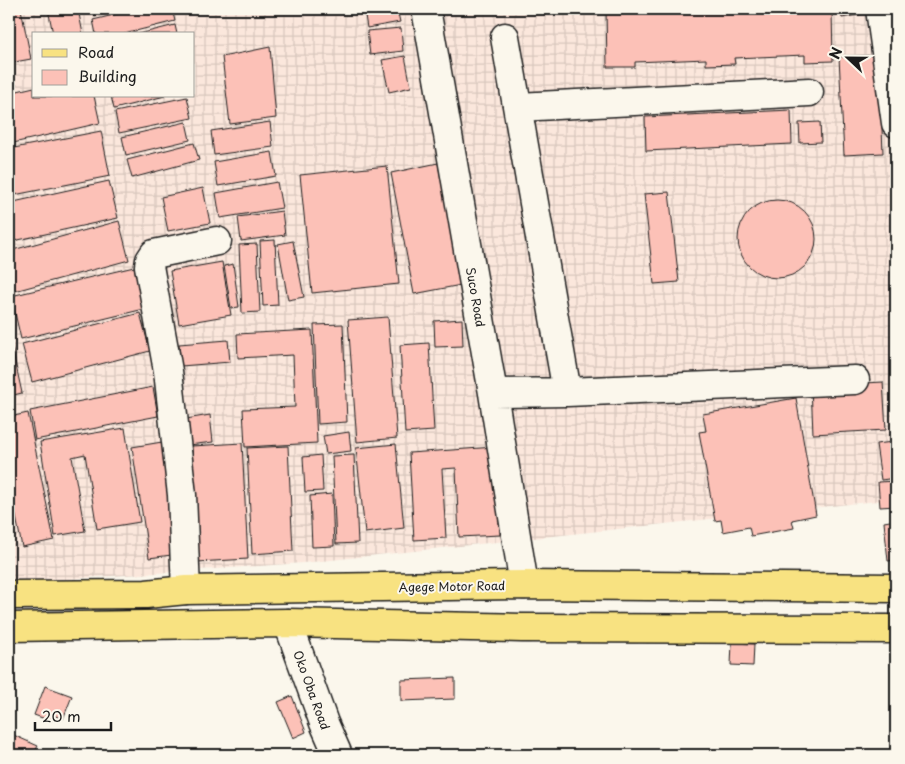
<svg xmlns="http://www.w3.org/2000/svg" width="905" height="764" font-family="'Playpen Sans',sans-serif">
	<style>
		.industrial { fill: url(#industrial-grid); fill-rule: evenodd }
		.building { fill: #fcc1b7; stroke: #1c1c1c }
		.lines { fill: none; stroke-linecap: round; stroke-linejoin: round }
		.minor-casing { stroke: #1c1c1c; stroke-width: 31 }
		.major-casing { stroke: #1c1c1c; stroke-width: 31 }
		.minor { stroke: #fbf7ec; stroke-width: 28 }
		.major { stroke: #f8e281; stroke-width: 28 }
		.labels { text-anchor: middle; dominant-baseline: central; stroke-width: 4; stroke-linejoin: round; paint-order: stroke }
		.street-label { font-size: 12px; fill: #1c1c1c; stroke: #fbf7ec }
	</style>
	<defs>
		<pattern id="industrial-grid" width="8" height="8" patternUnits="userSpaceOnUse" patternTransform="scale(1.25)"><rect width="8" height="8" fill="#fbe7dc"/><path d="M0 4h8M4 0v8" fill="none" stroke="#d7c6bc"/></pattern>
	</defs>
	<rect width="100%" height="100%" fill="#fbf7ec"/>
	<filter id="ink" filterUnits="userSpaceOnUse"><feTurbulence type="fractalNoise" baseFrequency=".02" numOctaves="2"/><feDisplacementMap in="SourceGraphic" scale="10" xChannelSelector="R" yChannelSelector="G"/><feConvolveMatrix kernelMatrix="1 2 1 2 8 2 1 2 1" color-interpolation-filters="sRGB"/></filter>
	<g filter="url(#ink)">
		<path class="industrial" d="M 9,9 L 896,9 L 896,499 L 303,563 L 9,583 ZM 34,34 L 194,34 L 194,96 L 34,96 Z
			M 896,749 L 896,755 L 620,755 Z"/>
		<path class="building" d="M 9,9 L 21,9 L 31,59 L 9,63 Z
			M 48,9 L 78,9 L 83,34 L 53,34 Z
			M 93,9 L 123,9 L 95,16 Z
			M 138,9 L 172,9 L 175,21 L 124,34 L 96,34 L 93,20 Z
			M 364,9 L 397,9 L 400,22 L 367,28 Z
			M 606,9 L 832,9 L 833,61 L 805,62 L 805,55 L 734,58 L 735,64 L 706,65 L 706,59 L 635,62 L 635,67 L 607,67 Z
			M 840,9 L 867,9 L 868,13 L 842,18 Z
			M 175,25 L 177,34 L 139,34 Z
			M 401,28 L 403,51 L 370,55 L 367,31 Z
			M 270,47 L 276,118 L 230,124 L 222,57 Z
			M 879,55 L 883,153 L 844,155 L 839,57 Z
			M 405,56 L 411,87 L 389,92 L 382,60 Z
			M 34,87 L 34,96 L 94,96 L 100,123 L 9,144 L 9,93 Z
			M 111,96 L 165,96 L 114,109 Z
			M 187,97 L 192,118 L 119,133 L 115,112 Z
			M 791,110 L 792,144 L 646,151 L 645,117 Z
			M 186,122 L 190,140 L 126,155 L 122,137 Z
			M 270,122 L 273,147 L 214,155 L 211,131 Z
			M 820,122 L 821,142 L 800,143 L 799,123 Z
			M 101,131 L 110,176 L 9,196 L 9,149 Z
			M 194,143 L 199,160 L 132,178 L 127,160 Z
			M 272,152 L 276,176 L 218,186 L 214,162 Z
			M 438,163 L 461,285 L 414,294 L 391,173 Z
			M 387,166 L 399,284 L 312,293 L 300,175 Z
			M 109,181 L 118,218 L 9,242 L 9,203 Z
			M 277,182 L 282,208 L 220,218 L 216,193 Z
			M 203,188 L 210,223 L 168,231 L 161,197 Z
			M 669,192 L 679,282 L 654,284 L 644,194 Z
			M738 239a39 39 0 1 1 78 0a39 39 0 1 1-78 0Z
			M 282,211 L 285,235 L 241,241 L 238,217 Z
			M 119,221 L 129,260 L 11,292 L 9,251 Z
			M 275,240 L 278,305 L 263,306 L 260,241 Z
			M 293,241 L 304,297 L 288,300 L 278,244 Z
			M 257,244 L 260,312 L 242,313 L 239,245 Z
			M 222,262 L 231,315 L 179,324 L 170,271 Z
			M 233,264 L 239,307 L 231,308 L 224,266 Z
			M 134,267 L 144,309 L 21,339 L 11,296 Z
			M 140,313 L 150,351 L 32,382 L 22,344 Z
			M 388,317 L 397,438 L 357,442 L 348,320 Z
			M 462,319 L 463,346 L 435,347 L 434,321 Z
			M 343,324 L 347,422 L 318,424 L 314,325 Z
			M 312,330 L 317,443 L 245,447 L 243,409 L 295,407 L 293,355 L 238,358 L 237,334 Z
			M 9,334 L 22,393 L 9,396 Z
			M 228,340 L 230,362 L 181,366 L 179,344 Z
			M 429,343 L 434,431 L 405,433 L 400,345 Z
			M 883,382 L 886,430 L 813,434 L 811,386 Z
			M 153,387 L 158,416 L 35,440 L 30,411 Z
			M 796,398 L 816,515 L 792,520 L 794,528 L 751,536 L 749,527 L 723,532 L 721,520 L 715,521 L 699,432 L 706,431 L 703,414 Z
			M 28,413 L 54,540 L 22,547 L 9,481 L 9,417 Z
			M 210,415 L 213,442 L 189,445 L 186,419 Z
			M 125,428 L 140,522 L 97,529 L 85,454 L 72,457 L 85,531 L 55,536 L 40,442 Z
			M 349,432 L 351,451 L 326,454 L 323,436 Z
			M 162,442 L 179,554 L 149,558 L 132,447 Z
			M 893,442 L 896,478 L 881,480 L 876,444 Z
			M 242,443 L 248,559 L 197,562 L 192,446 Z
			M 396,444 L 404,528 L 365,533 L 356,448 Z
			M 288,446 L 293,551 L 252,554 L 247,448 Z
			M 495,447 L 500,535 L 459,537 L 456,468 L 442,469 L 446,538 L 414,540 L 409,453 Z
			M 321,455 L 323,491 L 305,492 L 303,457 Z
			M 354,455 L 358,543 L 336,544 L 332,456 Z
			M 896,481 L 896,506 L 880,507 L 878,482 Z
			M 332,494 L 334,546 L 312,547 L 310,496 Z
			M 896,520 L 896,560 L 888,561 L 884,522 Z
			M 732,643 L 754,644 L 753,666 L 731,665 Z
			M 455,678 L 455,699 L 401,701 L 401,680 Z
			M 45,686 L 72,696 L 63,719 L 53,715 L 51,721 L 34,715 Z
			M 292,696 L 306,732 L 293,738 L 278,702 Z
			M 9,733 L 38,746 L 33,755 L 9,755 Z"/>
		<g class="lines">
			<g class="minor-casing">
				<path id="minor" d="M 426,9 L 493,393 L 524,585
					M 880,9 L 896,123
					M 505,37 L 567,392
					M 518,107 L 809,92
					M 493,393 L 567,392 L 855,380
					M 186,590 L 182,495 L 168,371 L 149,266 L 150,260 L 154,254 L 217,241
					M 288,623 L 324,723 L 338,755"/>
			</g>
			<g class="major-casing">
				<path id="major" d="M 9,595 L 146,594 L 186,590 L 524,585 L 896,588
					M 9,627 L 288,623 L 522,628 L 896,629"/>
			</g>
			<use href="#minor" class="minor"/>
			<use href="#major" class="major"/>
		</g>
	</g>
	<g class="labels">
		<g class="street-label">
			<text transform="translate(476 297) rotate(80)">Suco Road</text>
			<text transform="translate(452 586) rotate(-1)">Agege Motor Road</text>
			<text transform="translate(312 690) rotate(70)">Oko Oba Road</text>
		</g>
	</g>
	<rect width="905" height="764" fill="none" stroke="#fbf7ec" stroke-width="30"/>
	<rect x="15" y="15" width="875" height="734" fill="none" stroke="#1c1c1c" stroke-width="2" filter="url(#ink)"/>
	<rect x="32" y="32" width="162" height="65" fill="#fbf7ec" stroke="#a29f99"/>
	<rect x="42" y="49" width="25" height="8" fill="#f8e281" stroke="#a29f99"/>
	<text x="78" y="58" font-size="15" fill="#1c1c1c">Road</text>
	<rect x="42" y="70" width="25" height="15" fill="#fcc1b7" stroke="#a29f99"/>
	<text x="78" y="82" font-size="15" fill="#1c1c1c">Building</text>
	<g transform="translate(848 58) rotate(292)" stroke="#fbf7ec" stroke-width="4" paint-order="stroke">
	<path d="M0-4L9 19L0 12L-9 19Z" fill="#1c1c1c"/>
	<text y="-8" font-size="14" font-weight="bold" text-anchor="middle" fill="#1c1c1c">N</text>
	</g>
	<path d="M35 722v8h76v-8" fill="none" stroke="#1c1c1c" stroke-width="2.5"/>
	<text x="42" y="722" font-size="15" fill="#1c1c1c" stroke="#fbf7ec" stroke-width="4" paint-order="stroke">20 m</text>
</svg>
